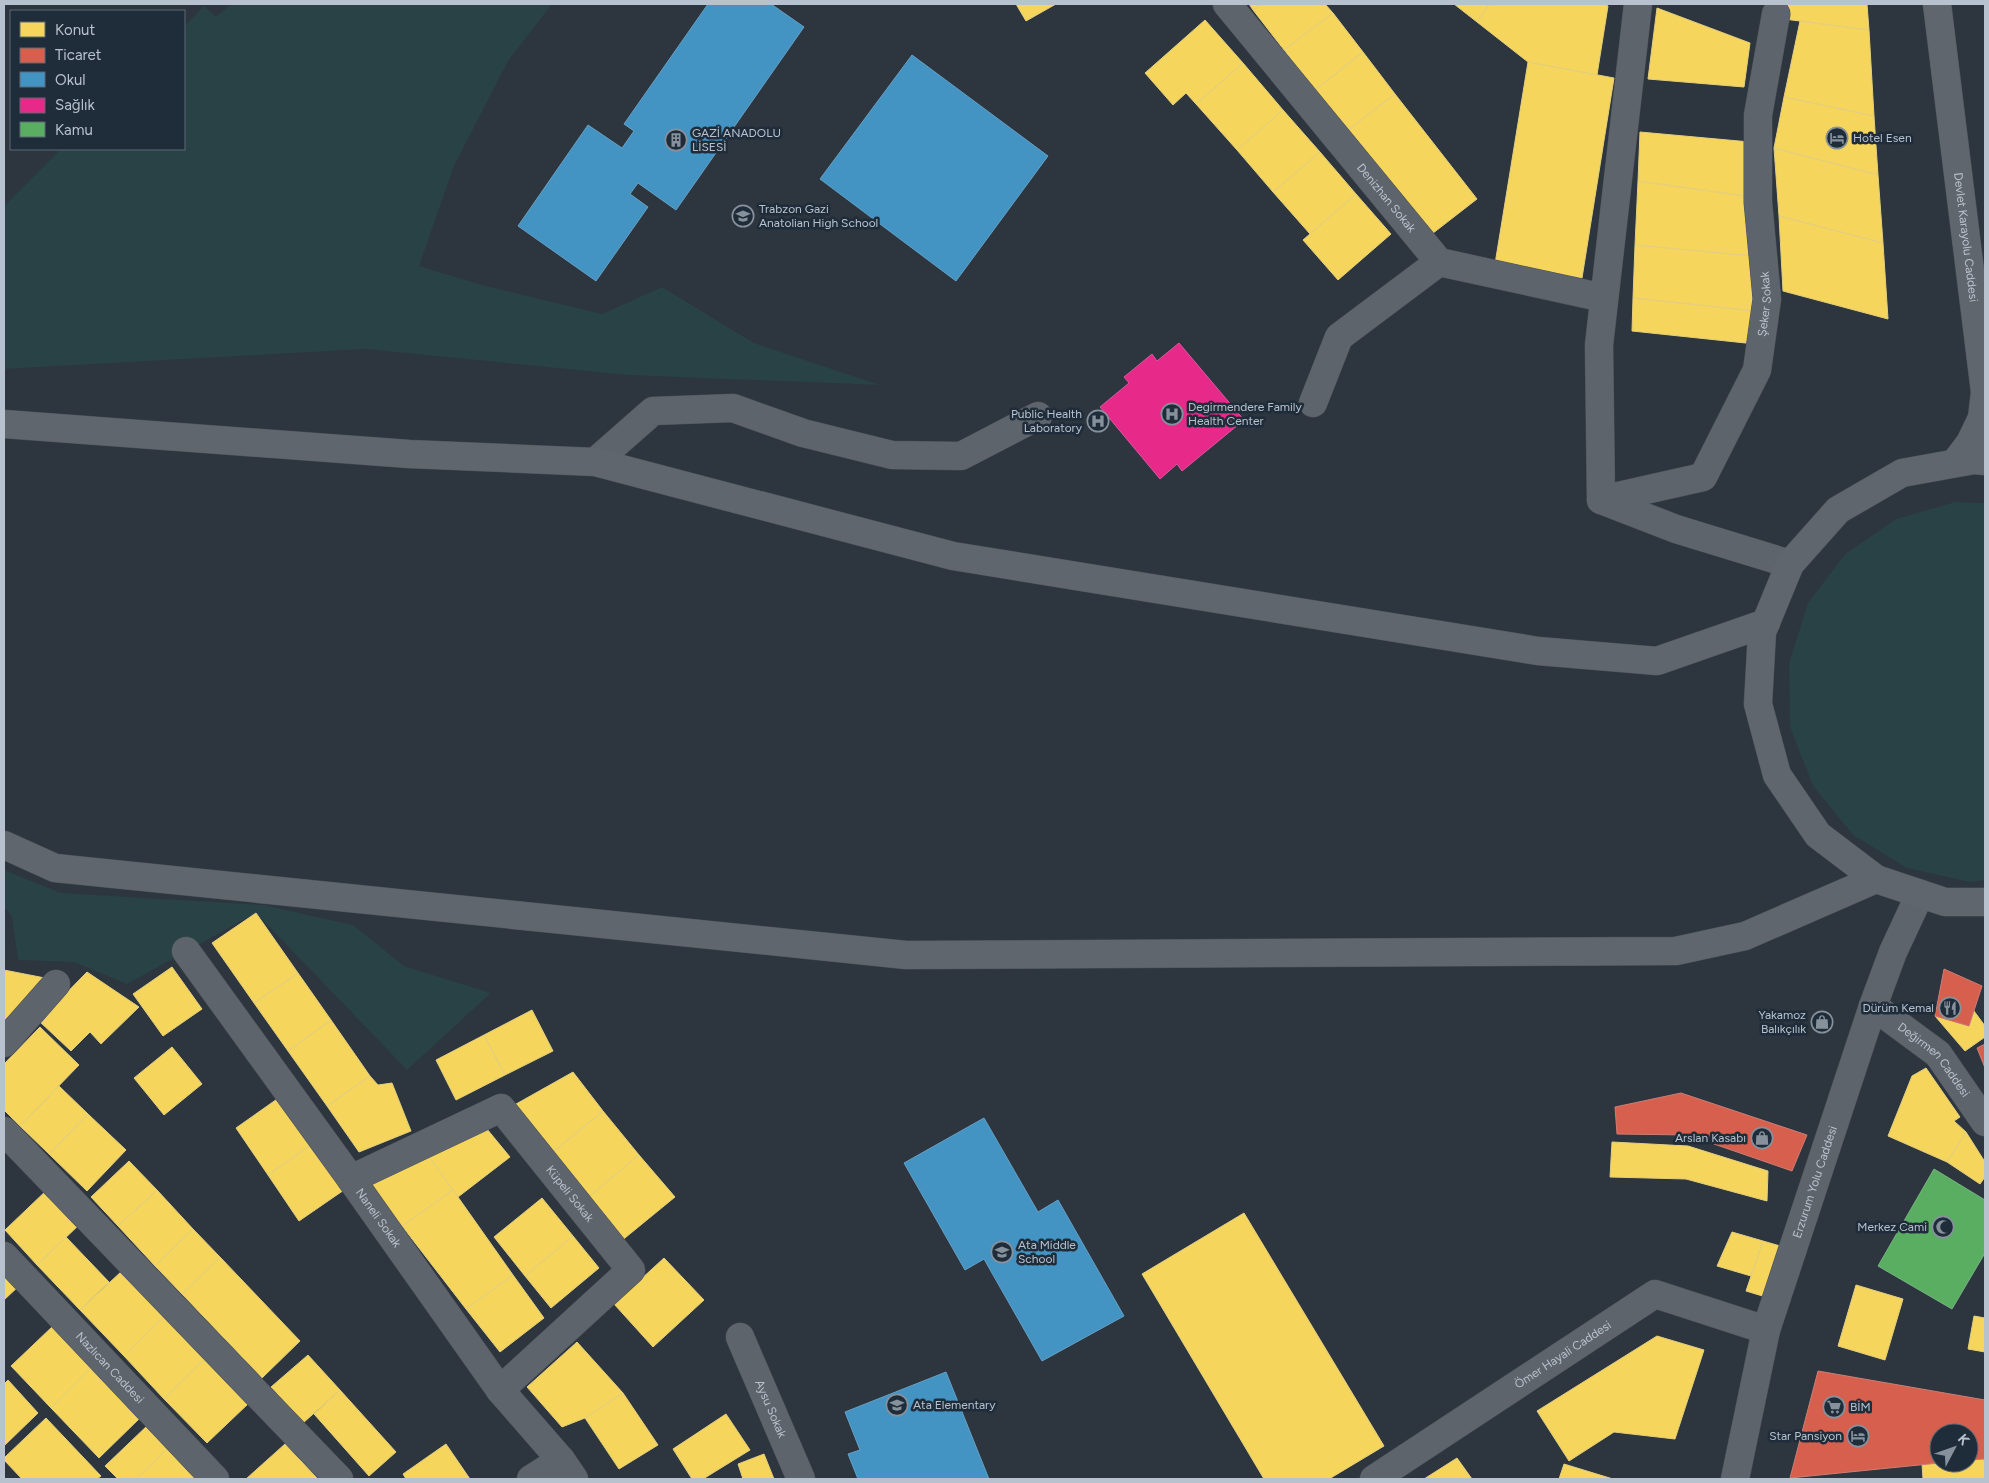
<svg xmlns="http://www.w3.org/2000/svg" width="1989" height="1483" font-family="Figtree,sans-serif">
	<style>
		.green { fill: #294245 }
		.homes { fill: #f6d55c; stroke: #e3cf7e }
		.shops { fill: #d6604d; stroke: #cd7d74 }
		.schools { fill: #4393c3; stroke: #66a1c6 }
		.health { fill: #e7298a; stroke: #d9579e }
		.public { fill: #5aae61; stroke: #76b482 }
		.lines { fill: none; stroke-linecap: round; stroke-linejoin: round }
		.minor-casing { stroke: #4c5158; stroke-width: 29 }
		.major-casing { stroke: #4b525a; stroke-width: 29 }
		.minor { stroke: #5e646b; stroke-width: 28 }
		.major { stroke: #60666d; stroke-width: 28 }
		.labels { text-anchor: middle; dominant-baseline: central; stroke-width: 5; stroke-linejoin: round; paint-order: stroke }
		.poi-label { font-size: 12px; fill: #b8c2ce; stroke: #1f2c3a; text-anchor: start }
		.street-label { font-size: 12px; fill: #b8c2ce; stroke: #1f2c3a }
	</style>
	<rect width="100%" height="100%" fill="#2d353e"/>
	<path class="green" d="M 231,4 L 552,4 L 508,61 L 454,166 L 419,266 L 482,285 L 602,314 L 662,287 L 754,343 L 880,385 L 628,375 L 365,349 L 4,369 L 4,206 L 61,149 L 184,149 L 184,27 L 204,6 L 216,17 Z
		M 1955,502 L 1985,503 L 1985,880 L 1970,882 L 1907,868 L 1853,835 L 1813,786 L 1790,727 L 1789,663 L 1808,603 L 1845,554 L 1896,519 Z
		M 4,870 L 61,893 L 263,905 L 353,925 L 404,966 L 491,993 L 407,1070 L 256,913 L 127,984 L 74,962 L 18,960 L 12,917 L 4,907 Z"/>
	<path class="homes" d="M 1016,4 L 1056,4 L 1026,21 Z
		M 1249,4 L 1261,4 L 1253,10 Z
		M 1261,4 L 1325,4 L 1333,13 L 1284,50 L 1253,10 Z
		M 1454,4 L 1489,4 L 1477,22 Z
		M 1489,4 L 1605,4 L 1608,6 L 1597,75 L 1528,62 L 1477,22 Z
		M 1782,4 L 1867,4 L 1869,30 L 1784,19 Z
		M 1657,8 L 1750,43 L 1744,87 L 1648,79 Z
		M 1333,13 L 1363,52 L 1315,90 L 1284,50 Z
		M 1205,20 L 1243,63 L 1196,104 L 1186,93 L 1173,105 L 1145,73 Z
		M 1800,21 L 1869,30 L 1874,116 L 1784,97 Z
		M 1363,52 L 1395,94 L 1347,131 L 1315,90 Z
		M 1528,62 L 1614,78 L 1582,278 L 1495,264 Z
		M 1243,63 L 1283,110 L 1237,150 L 1196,104 Z
		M 1395,94 L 1477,199 L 1428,237 L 1347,131 Z
		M 1784,97 L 1874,116 L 1878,175 L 1774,148 Z
		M 1283,110 L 1320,152 L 1273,192 L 1237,150 Z
		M 1640,132 L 1750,142 L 1752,197 L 1638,181 Z
		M 1774,148 L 1878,175 L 1883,243 L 1779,216 Z
		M 1320,152 L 1356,194 L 1310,234 L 1273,192 Z
		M 1638,181 L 1752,197 L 1753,256 L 1635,245 Z
		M 1356,194 L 1391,234 L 1338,280 L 1303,240 Z
		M 1779,216 L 1883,243 L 1888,319 L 1783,291 Z
		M 1635,245 L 1753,256 L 1754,311 L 1633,298 Z
		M 1633,298 L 1754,311 L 1755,344 L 1632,331 Z
		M 256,913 L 298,973 L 254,1003 L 212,943 Z
		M 172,967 L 202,1009 L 163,1036 L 133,994 Z
		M 4,970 L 45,978 L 15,1022 L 4,1019 Z
		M 87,972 L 139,1007 L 101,1044 L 90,1032 L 71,1051 L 39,1021 Z
		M 298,973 L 331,1020 L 288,1051 L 254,1003 Z
		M 532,1010 L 553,1051 L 505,1075 L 484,1035 Z
		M 1974,1011 L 1985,1026 L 1985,1037 L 1965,1051 L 1935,1016 L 1969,1026 Z
		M 331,1020 L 370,1076 L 327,1106 L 288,1051 Z
		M 40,1027 L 79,1065 L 20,1126 L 4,1110 L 4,1064 Z
		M 484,1035 L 505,1075 L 456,1100 L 436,1060 Z
		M 172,1047 L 202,1084 L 164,1115 L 134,1078 Z
		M 1926,1068 L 1960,1117 L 1954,1121 L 1966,1132 L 1947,1162 L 1888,1136 L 1912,1076 Z
		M 573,1072 L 603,1111 L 548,1156 L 509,1108 Z
		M 370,1076 L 378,1085 L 392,1083 L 411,1131 L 359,1152 L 327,1106 Z
		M 59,1086 L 88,1114 L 49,1154 L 20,1126 Z
		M 280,1097 L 312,1144 L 268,1175 L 236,1128 Z
		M 603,1111 L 639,1155 L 585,1200 L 548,1156 Z
		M 88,1114 L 126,1150 L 87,1191 L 49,1154 Z
		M 482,1123 L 510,1157 L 458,1197 L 427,1154 Z
		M 1966,1132 L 1985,1162 L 1985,1177 L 1980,1184 L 1947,1162 Z
		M 1612,1142 L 1688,1146 L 1768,1171 L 1767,1201 L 1686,1179 L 1610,1177 Z
		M 312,1144 L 344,1190 L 299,1221 L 268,1175 Z
		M 427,1154 L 453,1190 L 402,1226 L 370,1186 Z
		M 639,1155 L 675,1197 L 620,1242 L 585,1200 Z
		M 129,1161 L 157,1190 L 118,1226 L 91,1197 Z
		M 49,1188 L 81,1223 L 37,1265 L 5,1230 Z
		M 157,1190 L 193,1229 L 155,1266 L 118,1226 Z
		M 453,1190 L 513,1275 L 466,1309 L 402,1226 Z
		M 542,1198 L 573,1236 L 525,1276 L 494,1237 Z
		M 1244,1213 L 1384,1446 L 1329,1479 L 1264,1479 L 1142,1274 Z
		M 193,1229 L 220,1257 L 182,1294 L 155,1266 Z
		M 1732,1232 L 1763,1241 L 1751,1276 L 1717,1266 Z
		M 573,1236 L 599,1268 L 551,1308 L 525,1276 Z
		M 66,1237 L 109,1282 L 80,1310 L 37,1265 Z
		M 1763,1241 L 1787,1248 L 1769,1298 L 1746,1291 Z
		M 220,1257 L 300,1341 L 262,1378 L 182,1294 Z
		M 664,1258 L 704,1300 L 653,1347 L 614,1304 Z
		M 4,1268 L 20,1285 L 4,1300 Z
		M 123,1270 L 166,1315 L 124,1356 L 80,1310 Z
		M 513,1275 L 544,1318 L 500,1352 L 466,1309 Z
		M 1856,1285 L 1903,1299 L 1885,1360 L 1838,1346 Z
		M 166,1315 L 206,1358 L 164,1399 L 124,1356 Z
		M 1974,1316 L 1985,1318 L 1985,1352 L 1968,1349 Z
		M 53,1326 L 92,1367 L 51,1408 L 11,1366 Z
		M 1657,1336 L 1704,1350 L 1675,1439 L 1614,1432 L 1569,1461 L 1537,1411 Z
		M 577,1342 L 623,1393 L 585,1418 L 562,1427 L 527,1387 Z
		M 308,1355 L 340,1390 L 303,1423 L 271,1387 Z
		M 206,1358 L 249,1403 L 207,1443 L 164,1399 Z
		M 92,1367 L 141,1417 L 99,1458 L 51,1408 Z
		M 8,1380 L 38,1413 L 4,1446 L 4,1384 Z
		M 340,1390 L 396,1452 L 369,1476 L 314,1414 Z
		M 623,1393 L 658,1445 L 619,1469 L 585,1418 Z
		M 726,1414 L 750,1450 L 703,1479 L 692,1479 L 673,1449 Z
		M 46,1418 L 101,1476 L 97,1479 L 22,1479 L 4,1460 L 4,1458 Z
		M 149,1424 L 170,1446 L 136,1479 L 118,1479 L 105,1466 Z
		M 285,1444 L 318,1479 L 246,1479 Z
		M 446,1444 L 470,1479 L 406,1479 L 403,1474 Z
		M 170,1446 L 202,1479 L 136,1479 Z
		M 764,1454 L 774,1479 L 743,1479 L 738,1464 Z
		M 1457,1458 L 1472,1479 L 1424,1479 Z
		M 1985,1459 L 1985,1479 L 1923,1479 L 1922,1464 L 1969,1463 L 1969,1460 Z
		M 1564,1464 L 1613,1479 L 1559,1479 Z"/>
	<path class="shops" d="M 1944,969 L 1982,986 L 1969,1026 L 1935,1016 Z
		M 1985,1044 L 1985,1068 L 1977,1048 Z
		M 1681,1093 L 1807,1135 L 1792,1171 L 1688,1135 L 1617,1134 L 1615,1107 Z
		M 1818,1371 L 1985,1400 L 1985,1459 L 1969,1460 L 1969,1433 L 1939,1433 L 1939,1463 L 1790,1478 Z"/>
	<path class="schools" d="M 708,4 L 771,4 L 804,27 L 676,210 L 638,183 L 630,194 L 648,207 L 596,281 L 518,226 L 588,125 L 622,148 L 634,131 L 624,124 Z
		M 912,55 L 1048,156 L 956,281 L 820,179 Z
		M 984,1118 L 1038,1212 L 1058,1200 L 1124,1316 L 1042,1361 L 984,1259 L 965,1270 L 904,1163 Z
		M 946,1372 L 989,1479 L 858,1479 L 848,1454 L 860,1450 L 845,1412 Z"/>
	<path class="health" d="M 1179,343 L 1244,420 L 1182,471 L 1177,464 L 1160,479 L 1100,407 L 1129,383 L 1124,377 L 1152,354 L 1157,361 Z"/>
	<path class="public" d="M 1934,1169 L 1985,1200 L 1985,1253 L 1952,1309 L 1878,1266 Z"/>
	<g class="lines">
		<g class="minor-casing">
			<g id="minor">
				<path id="s1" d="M 1227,4 L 1439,262 L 1604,298"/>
				<path d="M 1638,4 L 1599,345 L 1601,500 L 1676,529 L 1790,564"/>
				<path d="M 1313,403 L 1339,337 L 1439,262"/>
				<path d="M 595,462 L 653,411 L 733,408 L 803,433 L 892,455 L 961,456 L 1038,416"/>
				<path id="s2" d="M 1601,500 L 1703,477 L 1757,370 L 1767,299 L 1758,202 L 1758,115 L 1776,14"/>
				<path id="s3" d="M 186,951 L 351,1179 L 500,1390 L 561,1460 L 574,1479"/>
				<path id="s4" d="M 1873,1006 L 1938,1054 L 1985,1122"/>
				<path d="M 4,1043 L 56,984"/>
				<path d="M 4,1131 L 339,1479"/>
				<path id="s5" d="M 351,1179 L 501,1108 L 631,1270 L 500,1390"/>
				<path id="s6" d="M 4,1256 L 215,1479"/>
				<path id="s7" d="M 740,1337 L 801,1479"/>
				<path d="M 531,1479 L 561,1460"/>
				<path id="s8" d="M 1374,1479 L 1655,1294 L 1766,1330"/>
				<path id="s9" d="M 1735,1479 L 1766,1330 L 1873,1006 L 1893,952 L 1920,894"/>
			</g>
		</g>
		<g class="major-casing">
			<g id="major">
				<path id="s10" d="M 1937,4 L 1985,392 L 1982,418 L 1970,443 L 1955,463"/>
				<path d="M 4,424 L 409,454 L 595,462 L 953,556 L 1538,651 L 1657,661 L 1766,623"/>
				<path d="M 1985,461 L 1974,460 L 1902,473 L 1838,510 L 1790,564 L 1762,632 L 1758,704 L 1777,775 L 1818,835 L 1876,879 L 1945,902 L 1985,902"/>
				<path d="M 4,845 L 55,868 L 906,955 L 1676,951 L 1745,936 L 1876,879"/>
			</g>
		</g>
		<use href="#minor" class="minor"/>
		<use href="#major" class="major"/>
	</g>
	<defs>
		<g id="hotel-ring" transform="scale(1.125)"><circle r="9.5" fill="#1f2c3a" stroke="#87919c" stroke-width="1.5"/><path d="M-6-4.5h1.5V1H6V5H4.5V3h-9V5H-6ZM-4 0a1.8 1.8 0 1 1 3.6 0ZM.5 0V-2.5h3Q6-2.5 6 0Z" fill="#87919c"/></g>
		<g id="building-ring" transform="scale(1.125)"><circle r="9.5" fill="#1f2c3a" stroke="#87919c" stroke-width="1.5"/><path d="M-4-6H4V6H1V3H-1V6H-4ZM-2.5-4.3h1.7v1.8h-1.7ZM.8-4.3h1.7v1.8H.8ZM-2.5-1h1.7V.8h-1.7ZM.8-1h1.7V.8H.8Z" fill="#87919c"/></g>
		<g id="school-ring" transform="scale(1.125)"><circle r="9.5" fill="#1f2c3a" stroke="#87919c" stroke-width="1.5"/><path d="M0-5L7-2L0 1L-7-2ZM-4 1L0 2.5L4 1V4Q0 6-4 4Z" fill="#87919c"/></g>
		<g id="hospital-ring" transform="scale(1.125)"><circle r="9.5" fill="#1f2c3a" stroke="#87919c" stroke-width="1.5"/><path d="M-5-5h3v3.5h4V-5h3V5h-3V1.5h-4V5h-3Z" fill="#87919c"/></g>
		<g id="restaurant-ring" transform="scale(1.125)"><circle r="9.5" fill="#1f2c3a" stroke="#87919c" stroke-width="1.5"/><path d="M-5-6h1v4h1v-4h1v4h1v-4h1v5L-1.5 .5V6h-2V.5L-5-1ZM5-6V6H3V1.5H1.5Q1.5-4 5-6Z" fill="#87919c"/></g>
		<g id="shop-ring" transform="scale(1.125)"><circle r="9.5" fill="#1f2c3a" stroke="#87919c" stroke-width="1.5"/><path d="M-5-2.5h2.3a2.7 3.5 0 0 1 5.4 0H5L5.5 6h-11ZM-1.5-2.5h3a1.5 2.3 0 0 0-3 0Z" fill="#87919c"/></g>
		<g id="mosque-ring" transform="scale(1.125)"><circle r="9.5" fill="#1f2c3a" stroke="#87919c" stroke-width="1.5"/><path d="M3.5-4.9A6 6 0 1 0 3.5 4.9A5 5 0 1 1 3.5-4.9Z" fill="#87919c"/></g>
		<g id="supermarket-ring" transform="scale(1.125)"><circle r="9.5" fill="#1f2c3a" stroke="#87919c" stroke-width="1.5"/><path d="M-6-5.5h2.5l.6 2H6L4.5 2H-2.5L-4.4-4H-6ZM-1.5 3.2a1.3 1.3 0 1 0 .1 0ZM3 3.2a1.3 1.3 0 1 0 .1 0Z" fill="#87919c"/></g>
	</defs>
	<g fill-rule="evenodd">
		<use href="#hotel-ring" x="1837" y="138"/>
		<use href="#building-ring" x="676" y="140"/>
		<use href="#school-ring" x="743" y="216"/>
		<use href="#hospital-ring" x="1172" y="414"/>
		<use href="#hospital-ring" x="1098" y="421"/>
		<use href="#restaurant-ring" x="1950" y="1008"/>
		<use href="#shop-ring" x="1822" y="1022"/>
		<use href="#shop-ring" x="1762" y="1138"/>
		<use href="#mosque-ring" x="1943" y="1227"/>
		<use href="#school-ring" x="1002" y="1252"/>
		<use href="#school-ring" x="897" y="1405"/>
		<use href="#supermarket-ring" x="1834" y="1407"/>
		<use href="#hotel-ring" x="1858" y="1436"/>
	</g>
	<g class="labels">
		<g class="poi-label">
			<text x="692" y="133">GAZİ ANADOLU<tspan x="692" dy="14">LİSESİ</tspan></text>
			<text x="1853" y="138">Hotel Esen</text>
			<text x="759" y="209">Trabzon Gazi<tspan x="759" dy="14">Anatolian High School</tspan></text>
			<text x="1188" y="407">Degirmendere Family<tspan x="1188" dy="14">Health Center</tspan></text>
			<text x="1082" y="414" text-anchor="end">Public Health<tspan x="1082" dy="14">Laboratory</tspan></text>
			<text x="1934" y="1008" text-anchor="end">Dürüm Kemal</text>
			<text x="1806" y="1015" text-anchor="end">Yakamoz<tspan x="1806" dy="14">Balıkçılık</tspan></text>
			<text x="1746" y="1138" text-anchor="end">Arslan Kasabı</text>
			<text x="1927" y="1227" text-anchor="end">Merkez Cami</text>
			<text x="1018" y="1245">Ata Middle<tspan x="1018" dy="14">School</tspan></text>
			<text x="913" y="1405">Ata Elementary</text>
			<text x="1850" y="1407">BİM</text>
			<text x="1842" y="1436" text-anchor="end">Star Pansiyon</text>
		</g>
		<g class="street-label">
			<text stroke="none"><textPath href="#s1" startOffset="251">Denizhan Sokak</textPath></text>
			<text stroke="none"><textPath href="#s10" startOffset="235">Devlet Karayolu Caddesi</textPath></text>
			<text stroke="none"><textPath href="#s2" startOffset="291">Şeker Sokak</textPath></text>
			<text stroke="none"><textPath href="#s4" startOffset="82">Değirmen Caddesi</textPath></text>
			<text stroke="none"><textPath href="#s9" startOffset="308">Erzurum Yolu Caddesi</textPath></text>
			<text stroke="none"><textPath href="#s5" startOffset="276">Küpeli Sokak</textPath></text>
			<text stroke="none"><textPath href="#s3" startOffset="329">Naneli Sokak</textPath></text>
			<text stroke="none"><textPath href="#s8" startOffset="226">Ömer Hayali Caddesi</textPath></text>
			<text stroke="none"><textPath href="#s6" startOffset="154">Nazlıcan Caddesi</textPath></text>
			<text stroke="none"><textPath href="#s7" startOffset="78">Aysu Sokak</textPath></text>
		</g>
	</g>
	<rect width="1989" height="1483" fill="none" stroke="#b8c2ce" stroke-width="10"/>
	<rect x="10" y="10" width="175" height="140" fill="#1f2c3a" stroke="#5c6875"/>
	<rect x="20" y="22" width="25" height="15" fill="#f6d55c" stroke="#5c6875"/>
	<text x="55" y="35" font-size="15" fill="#b8c2ce">Konut</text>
	<rect x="20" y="48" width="25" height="15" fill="#d6604d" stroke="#5c6875"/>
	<text x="55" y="60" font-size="15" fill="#b8c2ce">Ticaret</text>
	<rect x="20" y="72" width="25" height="15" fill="#4393c3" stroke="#5c6875"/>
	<text x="55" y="85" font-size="15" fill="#b8c2ce">Okul</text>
	<rect x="20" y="98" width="25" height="15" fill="#e7298a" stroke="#5c6875"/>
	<text x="55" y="110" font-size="15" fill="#b8c2ce">Sağlık</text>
	<rect x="20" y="122" width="25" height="15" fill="#5aae61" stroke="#5c6875"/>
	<text x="55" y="135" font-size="15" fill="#b8c2ce">Kamu</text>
	<g transform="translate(1954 1448) rotate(49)"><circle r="24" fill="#1f2c3a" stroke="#5c6875"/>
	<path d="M0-4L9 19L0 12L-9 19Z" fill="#87919c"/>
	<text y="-8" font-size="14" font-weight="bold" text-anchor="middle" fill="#b8c2ce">K</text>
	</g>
</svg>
